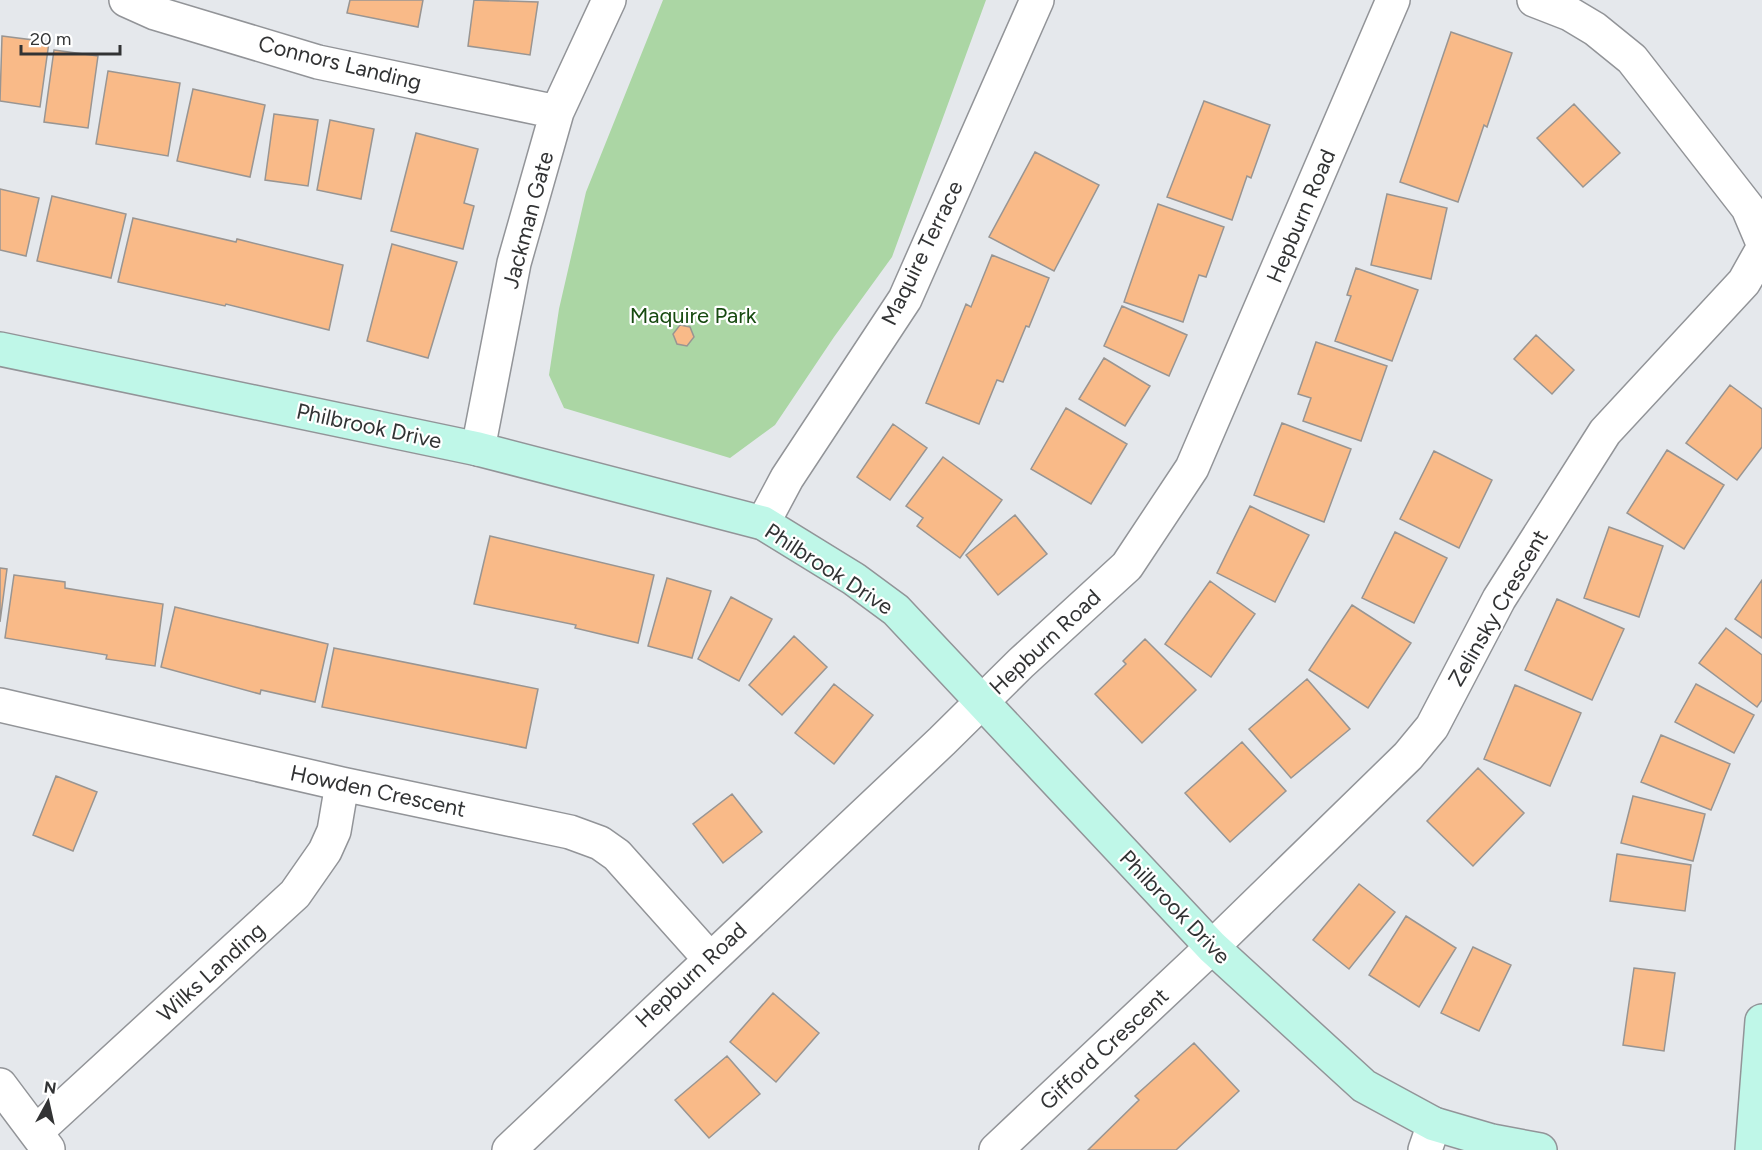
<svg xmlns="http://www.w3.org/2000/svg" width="1762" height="1150" font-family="Figtree,sans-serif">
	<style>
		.green { fill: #abd6a4 }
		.building { fill: #f9ba88; stroke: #999592; stroke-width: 1.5 }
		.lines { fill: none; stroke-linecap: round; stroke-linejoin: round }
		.street-casing { stroke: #929498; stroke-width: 36 }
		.secondary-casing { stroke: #929498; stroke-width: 36 }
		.street { stroke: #fff; stroke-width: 33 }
		.secondary { stroke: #bff7e8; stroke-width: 33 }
		.labels { text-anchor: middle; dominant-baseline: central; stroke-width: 4.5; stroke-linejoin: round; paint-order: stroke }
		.street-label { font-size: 22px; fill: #323334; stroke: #fff }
		.park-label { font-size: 22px; fill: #174a10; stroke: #fff }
	</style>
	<rect width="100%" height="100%" fill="#e5e8ec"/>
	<path class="green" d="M 663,0 L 986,0 L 892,257 L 834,337 L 775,425 L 730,458 L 564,408 L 549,375 L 559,309 L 586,192 Z"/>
	<path class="building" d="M 350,0 L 423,0 L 418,27 L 347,13 Z
		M 474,0 L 538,2 L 530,55 L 468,46 Z
		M 1451,32 L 1512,53 L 1487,127 L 1484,125 L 1458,202 L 1400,182 Z
		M 2,36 L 49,42 L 40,107 L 0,101 Z
		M 54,50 L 98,56 L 88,128 L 44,122 Z
		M 108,71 L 180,83 L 168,156 L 96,144 Z
		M 193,89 L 265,105 L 250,177 L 177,161 Z
		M 1204,101 L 1270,125 L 1251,178 L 1247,176 L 1232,220 L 1167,197 Z
		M 1574,104 L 1620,153 L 1583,187 L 1537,138 Z
		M 274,114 L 318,120 L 308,186 L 265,180 Z
		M 330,120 L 374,129 L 361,199 L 317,190 Z
		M 416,133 L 478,149 L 464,203 L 474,206 L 463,249 L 391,231 Z
		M 1035,152 L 1099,185 L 1054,271 L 989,237 Z
		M 0,189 L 39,198 L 26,256 L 0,250 Z
		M 1387,194 L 1447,208 L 1431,279 L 1371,265 Z
		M 52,196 L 126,214 L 111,278 L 37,261 Z
		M 1158,204 L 1224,227 L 1206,277 L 1199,275 L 1183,322 L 1124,302 Z
		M 133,218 L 236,242 L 237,239 L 343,265 L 329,330 L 226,304 L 225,306 L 118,282 Z
		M 392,244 L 457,262 L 428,358 L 367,341 Z
		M 992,255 L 1049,278 L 1029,327 L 1026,326 L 1003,382 L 997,380 L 979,424 L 926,403 L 966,304 L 971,307 Z
		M 1356,268 L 1418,290 L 1392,361 L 1335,341 L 1351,296 L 1347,295 Z
		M 1122,306 L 1187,335 L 1169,376 L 1104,346 Z
		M 680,325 L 690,327 L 694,337 L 687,346 L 677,344 L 673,334 Z
		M 1536,335 L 1574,370 L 1552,394 L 1514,359 Z
		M 1316,342 L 1387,366 L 1361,441 L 1303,421 L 1311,398 L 1298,394 Z
		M 1104,358 L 1150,386 L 1125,426 L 1079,399 Z
		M 1730,385 L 1762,409 L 1762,447 L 1737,480 L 1686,443 Z
		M 1066,408 L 1127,444 L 1091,504 L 1031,469 Z
		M 1282,423 L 1351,449 L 1324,522 L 1254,495 Z
		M 893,424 L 927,448 L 890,500 L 857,477 Z
		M 1667,450 L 1724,485 L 1684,549 L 1627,513 Z
		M 1434,451 L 1492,480 L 1459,548 L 1400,519 Z
		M 943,457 L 1002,500 L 960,558 L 917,526 L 923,518 L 906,506 Z
		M 1250,506 L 1309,535 L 1275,602 L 1217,573 Z
		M 1015,515 L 1047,554 L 998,595 L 966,555 Z
		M 1609,527 L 1663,546 L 1639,617 L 1584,598 Z
		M 1395,532 L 1447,558 L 1414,623 L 1362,598 Z
		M 490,536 L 654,575 L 638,643 L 575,628 L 576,625 L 474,604 Z
		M 0,568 L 7,569 L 0,622 Z
		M 14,575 L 65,582 L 65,588 L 163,604 L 155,666 L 106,659 L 107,655 L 5,638 Z
		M 667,578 L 711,591 L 692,658 L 648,646 Z
		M 1762,580 L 1762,638 L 1735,619 Z
		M 1210,581 L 1255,614 L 1211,677 L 1165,644 Z
		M 731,597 L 772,619 L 739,681 L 698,659 Z
		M 1557,599 L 1624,629 L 1592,700 L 1525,670 Z
		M 1352,605 L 1411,643 L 1368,708 L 1309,670 Z
		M 175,607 L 328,644 L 315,702 L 261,690 L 260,694 L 161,667 Z
		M 1726,628 L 1762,655 L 1762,700 L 1757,707 L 1699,663 Z
		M 794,636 L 827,667 L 782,715 L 749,685 Z
		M 1145,639 L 1196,690 L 1142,743 L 1095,694 L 1126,664 L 1123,661 Z
		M 334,648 L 538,689 L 526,748 L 322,707 Z
		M 1307,679 L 1350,729 L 1291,778 L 1249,729 Z
		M 834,684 L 873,715 L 834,764 L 795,733 Z
		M 1696,684 L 1754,715 L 1734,753 L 1675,722 Z
		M 1515,685 L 1581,713 L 1550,786 L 1484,759 Z
		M 1661,735 L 1730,764 L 1711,810 L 1641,782 Z
		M 1242,742 L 1286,791 L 1230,842 L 1185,793 Z
		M 1478,768 L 1524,813 L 1473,866 L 1427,821 Z
		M 56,776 L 97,792 L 73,851 L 33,835 Z
		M 732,794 L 762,832 L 723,863 L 693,824 Z
		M 1633,796 L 1705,814 L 1693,861 L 1621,843 Z
		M 1617,854 L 1691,865 L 1685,911 L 1610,901 Z
		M 1359,884 L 1395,912 L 1349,969 L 1313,940 Z
		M 1406,916 L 1456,948 L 1419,1007 L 1369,975 Z
		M 1473,947 L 1511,965 L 1479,1031 L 1441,1013 Z
		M 1634,968 L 1675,973 L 1664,1051 L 1623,1045 Z
		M 773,993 L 819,1033 L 776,1082 L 730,1042 Z
		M 1194,1043 L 1239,1091 L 1176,1150 L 1088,1150 L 1139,1100 L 1135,1096 Z
		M 727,1056 L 760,1094 L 709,1138 L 675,1100 Z"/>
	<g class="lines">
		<g class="street-casing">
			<path id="street" d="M 126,0 L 155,13 L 318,62 L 557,112
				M 1534,0 L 1570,14 L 1595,29 L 1632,59 L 1748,208 L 1762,241
				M 478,449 L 514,263 L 557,112 L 609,0
				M 763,523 L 787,478 L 905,299 L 1037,0
				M 0,705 L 342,784 L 570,832 L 600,843 L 617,855 L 709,958
				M 0,1085 L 48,1149
				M 36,1132 L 295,894 L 325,851 L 334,831 L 342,784
				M 509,1150 L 942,741 L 1021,663 L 1127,566 L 1192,468 L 1393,0
				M 996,1150 L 1212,947 L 1408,756 L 1432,727 L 1499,599 L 1605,432 L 1744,282 L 1762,250
				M 1425,1150 L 1434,1124"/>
		</g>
		<g class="secondary-casing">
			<path id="secondary" d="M 0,349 L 478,449 L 763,523 L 854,579 L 896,610 L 1212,947 L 1364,1086 L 1434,1124 L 1492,1141 L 1540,1150
				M 1752,1150 L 1762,1021"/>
		</g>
		<use href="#street" class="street"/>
		<use href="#secondary" class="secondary"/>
	</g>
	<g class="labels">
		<g class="street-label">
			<text transform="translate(340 63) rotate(14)">Connors Landing</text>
			<text transform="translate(1301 216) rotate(-67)">Hepburn Road</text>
			<text transform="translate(528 220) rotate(-75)">Jackman Gate</text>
			<text transform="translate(922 253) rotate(-64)">Maquire Terrace</text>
			<text transform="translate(369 426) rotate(12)">Philbrook Drive</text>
			<text transform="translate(829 569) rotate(33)">Philbrook Drive</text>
			<text transform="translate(1498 608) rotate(-60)">Zelinsky Crescent</text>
			<text transform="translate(1045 642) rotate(-43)">Hepburn Road</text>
			<text transform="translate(378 791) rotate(12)">Howden Crescent</text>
			<text transform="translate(1175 907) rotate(46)">Philbrook Drive</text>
			<text transform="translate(211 972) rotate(-42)">Wilks Landing</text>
			<text transform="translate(691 975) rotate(-43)">Hepburn Road</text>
			<text transform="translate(1104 1049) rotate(-43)">Gifford Crescent</text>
		</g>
		<g class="park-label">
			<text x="693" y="315">Maquire Park</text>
		</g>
	</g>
	<g transform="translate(48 1102) rotate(8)" stroke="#ffffff" stroke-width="4.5" paint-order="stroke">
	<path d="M0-4.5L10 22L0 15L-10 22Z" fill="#323334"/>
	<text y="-9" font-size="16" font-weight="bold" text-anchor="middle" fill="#323334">N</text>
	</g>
	<path d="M21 45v9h99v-9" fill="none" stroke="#323334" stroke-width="3"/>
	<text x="30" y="45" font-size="18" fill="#323334" stroke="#ffffff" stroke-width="4.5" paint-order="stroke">20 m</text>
</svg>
